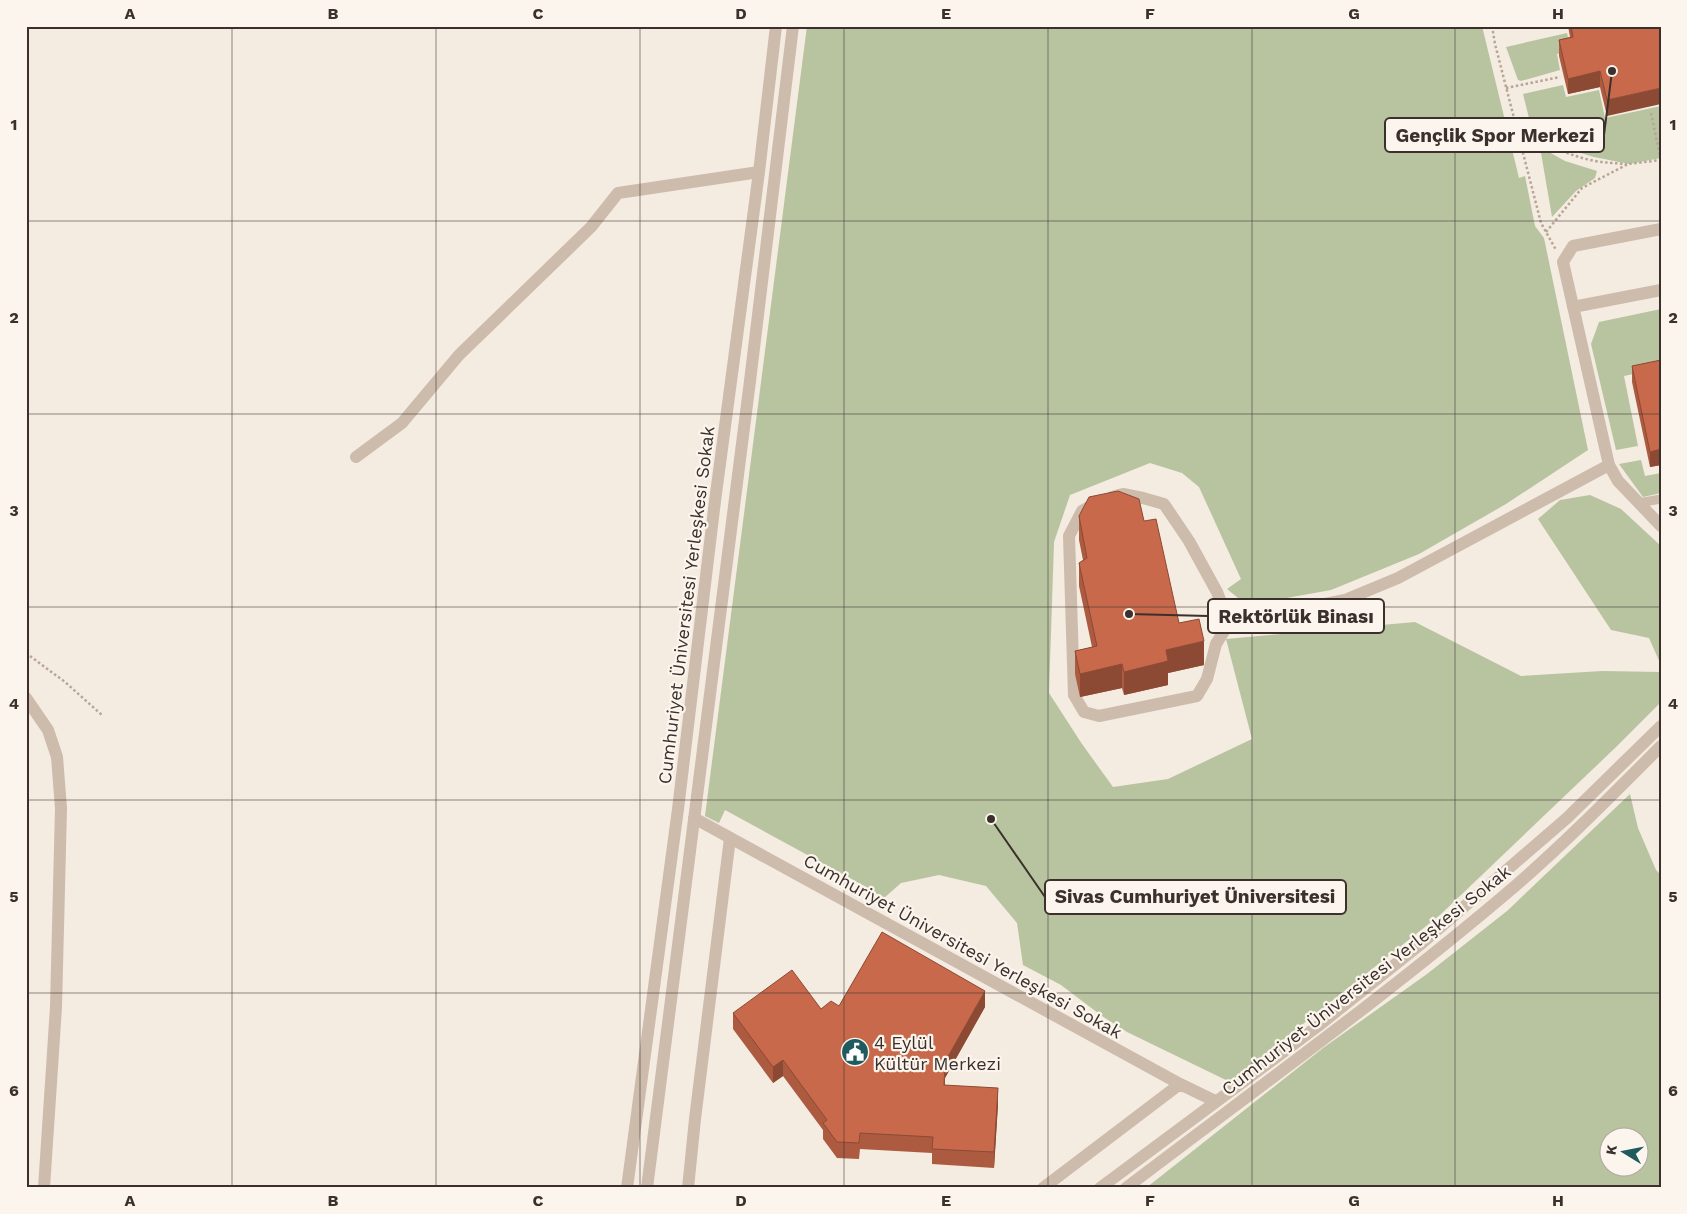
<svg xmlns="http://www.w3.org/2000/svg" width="1687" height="1214" font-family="'Work Sans',sans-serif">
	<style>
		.green { fill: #b8c4a0; fill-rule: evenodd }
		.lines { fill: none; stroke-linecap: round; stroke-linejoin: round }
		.path { stroke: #b9a596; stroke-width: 2.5; stroke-dasharray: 2.5 2.5; stroke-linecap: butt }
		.service { stroke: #cdbbac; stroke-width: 9 }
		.minor { stroke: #cdbbac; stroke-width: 12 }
		.wall { fill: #ac5a40 }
		.shaded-wall { fill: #8c4a34 }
		.building { fill: #c8694b; stroke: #8c4a34 }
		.grid { fill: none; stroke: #3b302b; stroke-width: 1; stroke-opacity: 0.55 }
		.labels { text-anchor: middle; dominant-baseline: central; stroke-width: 4.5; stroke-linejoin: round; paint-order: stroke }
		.street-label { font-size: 18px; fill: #3b302b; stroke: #fbf5ee }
		.poi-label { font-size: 18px; fill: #3b302b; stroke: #fbf5ee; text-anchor: start }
		.leader { fill: none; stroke: #3b302b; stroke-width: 2 }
		.callout-dot { fill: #3b302b; stroke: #fbf5ee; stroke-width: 2 }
		.callout { fill: #fbf5ee; stroke: #3b302b; stroke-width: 2 }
		.callout-label { font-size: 19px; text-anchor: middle; font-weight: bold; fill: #3b302b }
		.neatline { fill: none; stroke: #3b302b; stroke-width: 2 }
		.grid-label { font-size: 16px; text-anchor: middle; font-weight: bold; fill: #3b302b }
	</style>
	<rect width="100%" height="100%" fill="#f4ebe1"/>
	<path class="green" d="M 807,26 L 1482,26 L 1519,178 L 1525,176 L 1535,226 L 1544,238 L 1588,450 L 1506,504 L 1419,554 L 1331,590 L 1265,602 L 1243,602 L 1227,589 L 1241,579 L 1199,487 L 1182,473 L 1150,463 L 1070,495 L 1054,542 L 1049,693 L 1082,744 L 1113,787 L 1168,779 L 1252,739 L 1226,639 L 1415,622 L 1521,676 L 1602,671 L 1661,672 L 1661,702 L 1615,748 L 1440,915 L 1230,1082 L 1127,1032 L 1102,1016 L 1061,985 L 1023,965 L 1017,923 L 986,886 L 939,875 L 901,883 L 884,898 L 857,882 L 725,810 L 719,823 L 705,816 Z
		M 1567,33 L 1571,51 L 1557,54 L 1560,70 L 1521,81 L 1518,80 L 1506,47 Z
		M 1563,85 L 1566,97 L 1599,90 L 1605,118 L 1661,106 L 1661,158 L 1629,164 L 1594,157 L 1561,147 L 1536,128 L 1529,118 L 1523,94 Z
		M 1540,147 L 1565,161 L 1597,171 L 1595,178 L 1576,191 L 1552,217 Z
		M 1661,309 L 1661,368 L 1624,376 L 1638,446 L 1616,450 L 1591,344 L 1599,322 Z
		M 1641,460 L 1645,476 L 1661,473 L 1661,493 L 1643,497 L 1619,464 Z
		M 1590,495 L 1621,509 L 1661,546 L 1661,665 L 1649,638 L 1611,630 L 1538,519 L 1560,500 Z
		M 1630,794 L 1638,828 L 1656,870 L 1661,875 L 1661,1188 L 1146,1188 L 1323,1048 L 1427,974 L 1507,911 ZM 1610,1136 L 1640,1136 L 1640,1166 L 1610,1166 Z"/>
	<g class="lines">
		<path class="path" d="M 1492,26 L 1495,44 L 1541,223 L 1556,250
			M 1506,88 L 1560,77
			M 1651,113 L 1661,160
			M 1515,122 C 1537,140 1567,156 1595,161 C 1606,163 1616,163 1627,164
			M 1546,232 L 1582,188 L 1628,164 L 1661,160
			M 26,653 L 65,682 L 103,716"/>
		<path class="service" d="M 1638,503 L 1661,499"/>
		<path class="minor" d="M 1661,229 L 1573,246 L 1563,262 L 1609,465 L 1618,481 L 1661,526
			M 1573,307 L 1661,290
			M 356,457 L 402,423 L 459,355 L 591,227 L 618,193 L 759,172
			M 1112,497 L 1123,494 L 1143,498 L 1164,504 L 1189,541 L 1217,592 L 1229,623
			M 1089,507 L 1082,511 L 1069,536 L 1074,695 L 1084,712 L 1099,716 L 1197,696 L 1207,679 L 1216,644 L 1229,623 L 1345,600 L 1398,578 L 1609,465
			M 26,698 L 48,730 L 57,757 L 61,808 L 56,1007 L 44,1188
			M 694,818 L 1180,1084 L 1215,1101
			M 627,1188 L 678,809 L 715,501 L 759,172 L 776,26
			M 647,1188 L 750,381 L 793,26
			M 688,1188 L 695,1119 L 730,838
			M 1043,1188 L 1180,1084
			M 1100,1188 L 1318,1026 L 1422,943 L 1567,818 L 1661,726
			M 1126,1188 C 1256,1089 1390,993 1514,887 C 1565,843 1613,794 1661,746"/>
	</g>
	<path class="wall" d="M 1568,26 L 1661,26 L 1607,116 L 1600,87 L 1568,94 L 1559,56 L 1559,40 L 1570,37 Z
		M 1661,360 L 1661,465 L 1650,467 L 1632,382 L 1632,366 Z
		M 1079,516 L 1144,521 L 1179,623 L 1204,665 L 1168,673 L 1168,685 L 1124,695 L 1122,688 L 1080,697 L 1075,674 L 1075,651 L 1092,647 L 1079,586 L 1079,563 L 1083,560 L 1079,540 Z
		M 839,1006 L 985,1007 L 945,1078 L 945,1085 L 998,1104 L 994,1168 L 932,1164 L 932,1153 L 860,1149 L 859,1159 L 837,1158 L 823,1139 L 823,1130 L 783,1076 L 773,1083 L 733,1029 L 733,1013 L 821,1009 Z"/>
	<path class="shaded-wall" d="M 1600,71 L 1600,87 L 1568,94 L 1568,79 Z
		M 1661,88 L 1661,104 L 1607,116 L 1607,100 Z
		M 1661,449 L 1661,465 L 1650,467 L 1650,452 Z
		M 1204,641 L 1204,665 L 1168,673 L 1168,685 L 1124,695 L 1124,672 L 1166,650 Z
		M 1122,664 L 1122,688 L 1080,697 L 1080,674 Z
		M 985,991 L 985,1007 L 945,1078 L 944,1101 L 945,1062 Z
		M 783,1060 L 783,1076 L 773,1083 L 773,1067 Z
		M 998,1088 L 998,1104 L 994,1168 L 994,1152 Z"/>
	<path class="building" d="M 1571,26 L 1661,26 L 1661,88 L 1607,100 L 1600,71 L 1568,79 L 1559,40 L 1573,37 Z
		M 1661,360 L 1661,449 L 1650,452 L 1632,366 Z
		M 1118,491 L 1139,499 L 1144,521 L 1156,519 L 1179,623 L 1199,619 L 1204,641 L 1166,650 L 1168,661 L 1124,672 L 1122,664 L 1080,674 L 1075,651 L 1097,646 L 1079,563 L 1087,558 L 1079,516 L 1089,497 Z
		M 882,932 L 985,991 L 945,1062 L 944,1085 L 998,1088 L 994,1152 L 932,1149 L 933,1137 L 860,1133 L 859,1143 L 837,1142 L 823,1123 L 827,1120 L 783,1060 L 773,1067 L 733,1013 L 792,970 L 821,1009 L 831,1001 L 839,1006 Z"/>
	<path class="grid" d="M 232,26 L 232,1188M 436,26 L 436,1188M 640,26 L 640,1188M 844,26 L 844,1188M 1048,26 L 1048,1188M 1252,26 L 1252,1188M 1455,26 L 1455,1188M 26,221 L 1661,221M 26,414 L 1661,414M 26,607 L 1661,607M 26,800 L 1661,800M 26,993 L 1661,993"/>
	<defs>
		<g id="civic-disc" transform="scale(1.4375)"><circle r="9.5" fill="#1f5a5e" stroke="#fbf5ee"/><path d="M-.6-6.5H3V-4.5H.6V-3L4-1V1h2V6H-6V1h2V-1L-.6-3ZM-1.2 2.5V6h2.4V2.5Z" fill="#fff"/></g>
	</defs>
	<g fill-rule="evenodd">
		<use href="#civic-disc" x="855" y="1052"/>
	</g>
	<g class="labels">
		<g class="street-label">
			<text transform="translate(686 605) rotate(-83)">Cumhuriyet Üniversitesi Yerleşkesi Sokak</text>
			<text transform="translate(963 946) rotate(29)">Cumhuriyet Üniversitesi Yerleşkesi Sokak</text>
			<text transform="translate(1366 980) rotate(-38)">Cumhuriyet Üniversitesi Yerleşkesi Sokak</text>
		</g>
		<g class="poi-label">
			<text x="874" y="1042">4 Eylül<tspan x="874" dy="21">Kültür Merkezi</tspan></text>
		</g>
	</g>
	<path class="leader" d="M1612 71L1604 135M1129 614L1208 616M991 819L1045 897"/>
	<g class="callout-dot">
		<circle cx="1612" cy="71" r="5"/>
		<circle cx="1129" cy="614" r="5"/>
		<circle cx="991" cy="819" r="5"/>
	</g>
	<g class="callout">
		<rect x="1385" y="118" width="219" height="34" rx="5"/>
		<rect x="1208" y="599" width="176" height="34" rx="5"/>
		<rect x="1045" y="880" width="301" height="34" rx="5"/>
	</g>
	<g class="callout-label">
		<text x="1495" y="142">Gençlik Spor Merkezi</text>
		<text x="1296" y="623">Rektörlük Binası</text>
		<text x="1195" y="903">Sivas Cumhuriyet Üniversitesi</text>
	</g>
	<rect width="1687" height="1214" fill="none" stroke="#fbf5ee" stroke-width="55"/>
	<g transform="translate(1624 1152) rotate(280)"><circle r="24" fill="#fbf5ee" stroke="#aea6a0"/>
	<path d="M0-4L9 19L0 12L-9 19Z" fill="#1f5a5e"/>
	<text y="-8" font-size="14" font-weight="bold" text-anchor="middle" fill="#3b302b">K</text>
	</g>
	<rect x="28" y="28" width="1632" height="1158" class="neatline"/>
	<g class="grid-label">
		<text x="130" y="19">A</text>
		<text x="333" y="19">B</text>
		<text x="538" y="19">C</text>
		<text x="741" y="19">D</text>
		<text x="946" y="19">E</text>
		<text x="1150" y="19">F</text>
		<text x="1354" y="19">G</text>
		<text x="1558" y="19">H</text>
		<text x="14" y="130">1</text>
		<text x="1673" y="130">1</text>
		<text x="14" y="323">2</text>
		<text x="1673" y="323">2</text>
		<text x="14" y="516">3</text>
		<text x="1673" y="516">3</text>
		<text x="14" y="709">4</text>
		<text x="1673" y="709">4</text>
		<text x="14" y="902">5</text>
		<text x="1673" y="902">5</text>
		<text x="14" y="1096">6</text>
		<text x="1673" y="1096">6</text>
		<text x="130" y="1206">A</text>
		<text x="333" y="1206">B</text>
		<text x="538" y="1206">C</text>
		<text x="741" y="1206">D</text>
		<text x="946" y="1206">E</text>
		<text x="1150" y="1206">F</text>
		<text x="1354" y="1206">G</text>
		<text x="1558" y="1206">H</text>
	</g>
</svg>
